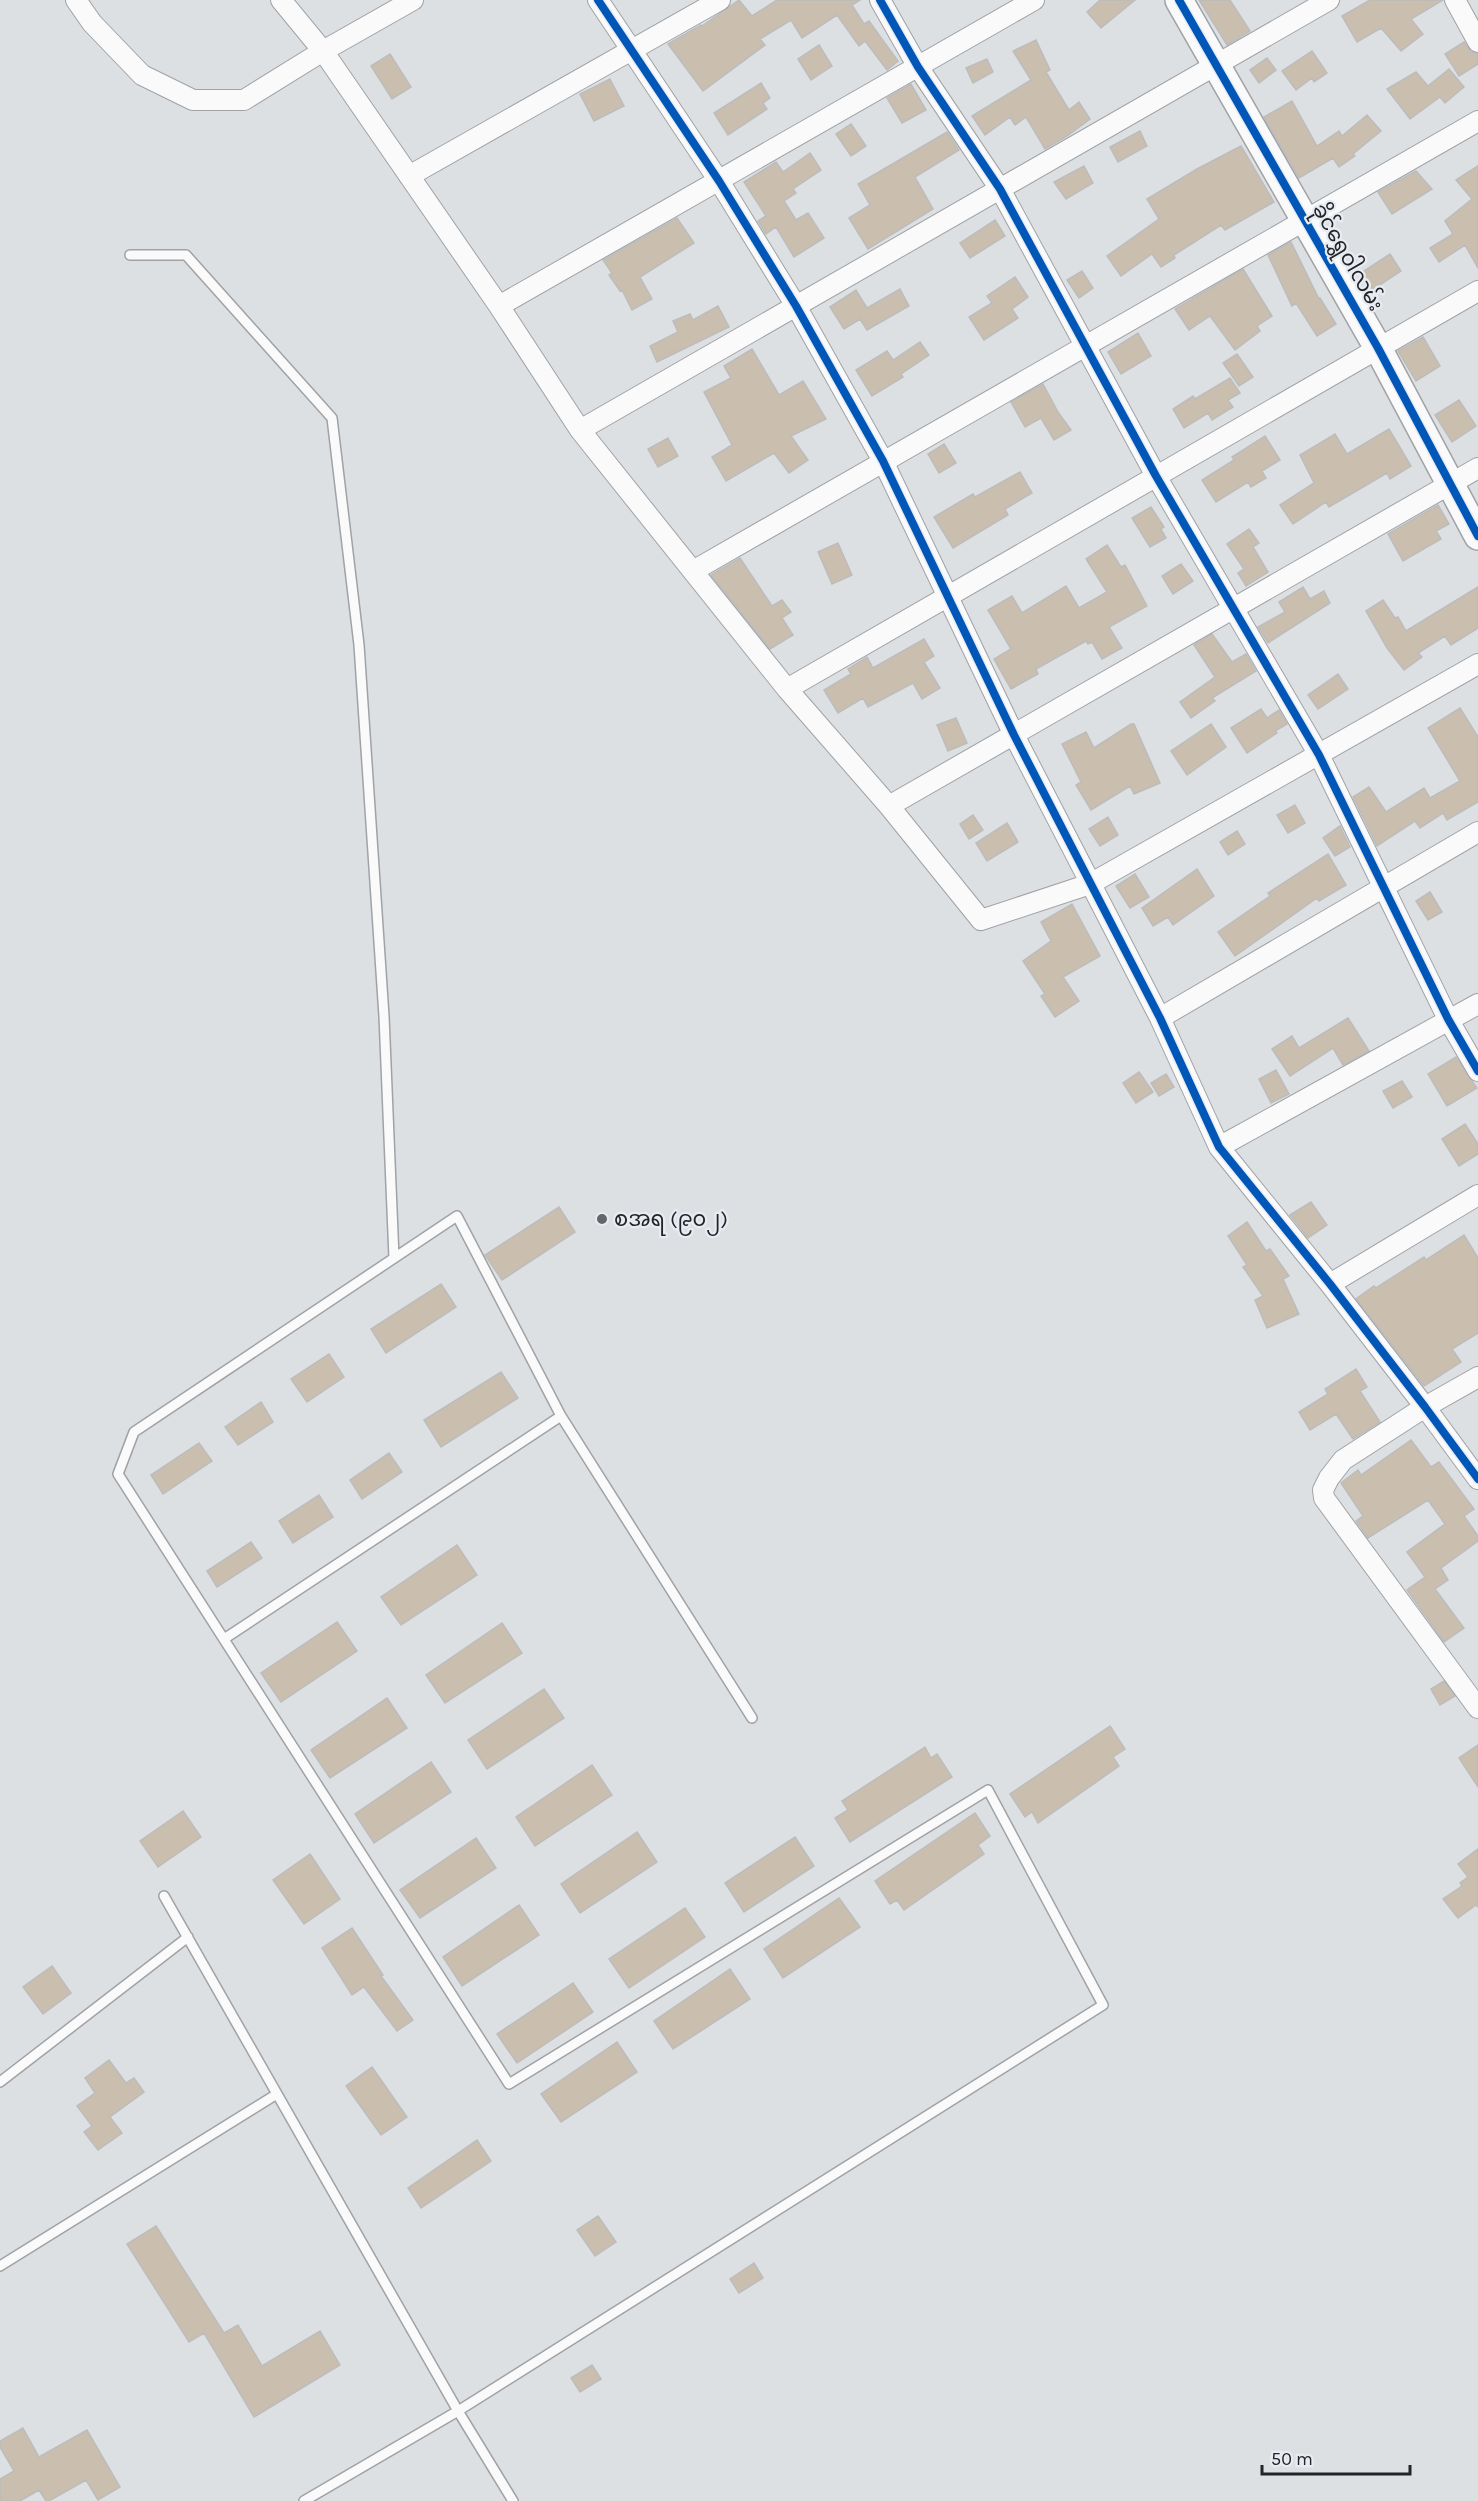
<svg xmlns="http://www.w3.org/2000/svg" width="1478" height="2501" font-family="Karla,'Noto Sans Myanmar',sans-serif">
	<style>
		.building { fill: #cabeaf; stroke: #bcbcbc; stroke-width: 1.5 }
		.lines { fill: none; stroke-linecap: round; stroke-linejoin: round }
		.lane-casing { stroke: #a0a2a5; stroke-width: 12 }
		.street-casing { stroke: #a0a2a5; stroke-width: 22 }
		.secondary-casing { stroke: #a0a2a5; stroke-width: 30 }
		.lane { stroke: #fafafb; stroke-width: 9 }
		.street { stroke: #fafafb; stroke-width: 20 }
		.secondary { stroke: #fafafb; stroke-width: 27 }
		.cycleway-casing { stroke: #e8ecf2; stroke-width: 11 }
		.cycleway { stroke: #0057b8; stroke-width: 8 }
		.poi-dot { fill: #646669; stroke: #e8ecf2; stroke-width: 2 }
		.labels { text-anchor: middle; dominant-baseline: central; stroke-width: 4.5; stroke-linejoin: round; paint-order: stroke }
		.street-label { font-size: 21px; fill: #232427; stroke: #e8ecf2 }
		.poi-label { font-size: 21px; fill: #232427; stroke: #e8ecf2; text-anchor: start }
	</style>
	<rect width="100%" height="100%" fill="#dde0e3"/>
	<path class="building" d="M 739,0 L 752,16 L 777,0 L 860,0 L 852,5 L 864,24 L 869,21 L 898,61 L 887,70 L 865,41 L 859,46 L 837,15 L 802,38 L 791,20 L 760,39 L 765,45 L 703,91 L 668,44 L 701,25 L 702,26 Z
		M 1100,0 L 1135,0 L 1101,28 L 1087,12 Z
		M 1199,0 L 1230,0 L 1250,31 L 1227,45 Z
		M 1370,0 L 1443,0 L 1411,19 L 1423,34 L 1401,51 L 1381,28 L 1357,42 L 1342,16 Z
		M 1036,40 L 1050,70 L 1046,72 L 1069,110 L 1079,102 L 1090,119 L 1067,136 L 1045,149 L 1026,117 L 1015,125 L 1010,117 L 985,135 L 972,116 L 1031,80 L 1013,51 Z
		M 1464,42 L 1471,52 L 1478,54 L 1478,64 L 1459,76 L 1445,54 Z
		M 819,45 L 832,66 L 811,80 L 798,59 Z
		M 1312,51 L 1327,73 L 1314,82 L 1312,78 L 1296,90 L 1282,71 Z
		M 390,54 L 411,87 L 392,99 L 371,66 Z
		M 1267,58 L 1276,70 L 1259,83 L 1250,70 Z
		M 987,59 L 993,72 L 973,83 L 966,68 Z
		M 1449,69 L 1464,87 L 1445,103 L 1440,97 L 1410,119 L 1387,89 L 1416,72 L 1428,86 Z
		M 610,79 L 624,106 L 594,121 L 580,94 Z
		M 761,83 L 770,98 L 763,103 L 767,109 L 728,135 L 714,113 Z
		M 911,84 L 926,110 L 902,123 L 887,98 Z
		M 1292,101 L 1317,146 L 1339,131 L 1342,136 L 1367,115 L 1381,131 L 1353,154 L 1355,156 L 1339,167 L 1333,158 L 1299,178 L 1264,117 Z
		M 851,124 L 866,146 L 851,156 L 836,134 Z
		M 1140,131 L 1147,146 L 1118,162 L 1110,147 Z
		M 947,132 L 959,150 L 915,177 L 933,209 L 868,249 L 849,218 L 870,205 L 858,184 Z
		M 1241,146 L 1274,202 L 1225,230 L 1221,225 L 1174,255 L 1175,258 L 1161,267 L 1152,254 L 1121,276 L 1107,256 L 1159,219 L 1147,199 L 1197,169 Z
		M 810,153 L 821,170 L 793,189 L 796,193 L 784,201 L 796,220 L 808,213 L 824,238 L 794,257 L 776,227 L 766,234 L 758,221 L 766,216 L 744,182 L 776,162 L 783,172 Z
		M 1084,166 L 1093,183 L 1066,199 L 1054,182 Z
		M 1478,166 L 1478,268 L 1465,245 L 1439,262 L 1430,248 L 1453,234 L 1445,221 L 1472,199 L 1456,180 Z
		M 1416,171 L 1432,189 L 1392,214 L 1378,192 Z
		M 677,218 L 694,243 L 640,277 L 652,299 L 632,310 L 622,290 L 620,291 L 609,275 L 612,273 L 603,260 Z
		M 995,220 L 1005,236 L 970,258 L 960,243 Z
		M 1291,242 L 1319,299 L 1320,298 L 1336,324 L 1317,336 L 1296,303 L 1292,306 L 1268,255 Z
		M 1390,254 L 1401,271 L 1372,290 L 1361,273 Z
		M 1243,269 L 1272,316 L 1257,326 L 1260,331 L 1235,350 L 1210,316 L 1189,330 L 1175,309 Z
		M 1082,271 L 1093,288 L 1079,298 L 1067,280 Z
		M 1015,277 L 1028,297 L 1012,309 L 1018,318 L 984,340 L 969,317 L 992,303 L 987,296 Z
		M 900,289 L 909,306 L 867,330 L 860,319 L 844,329 L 830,307 L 856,290 L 867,308 Z
		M 718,306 L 729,327 L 657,362 L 650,346 L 678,332 L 673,321 L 690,314 L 693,320 Z
		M 1138,333 L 1151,356 L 1121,374 L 1108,352 Z
		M 1423,337 L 1440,366 L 1416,381 L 1398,351 Z
		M 920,342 L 929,355 L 901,374 L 903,377 L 872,396 L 856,370 L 887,351 L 893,360 Z
		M 752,349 L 779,395 L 803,381 L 826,419 L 791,436 L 808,460 L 789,473 L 774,453 L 726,481 L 712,457 L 732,445 L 704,392 L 731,378 L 724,366 Z
		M 1237,354 L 1253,377 L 1239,386 L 1223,363 Z
		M 1230,378 L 1240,393 L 1228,400 L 1233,407 L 1212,420 L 1208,413 L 1184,428 L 1173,409 L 1193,396 L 1195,399 Z
		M 1043,384 L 1058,412 L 1071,430 L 1054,440 L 1041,418 L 1025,427 L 1011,402 Z
		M 1459,400 L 1476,426 L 1452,442 L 1435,415 Z
		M 1389,429 L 1411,466 L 1390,479 L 1387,473 L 1329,507 L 1326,502 L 1293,524 L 1280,505 L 1314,483 L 1300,455 L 1335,434 L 1347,454 Z
		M 1265,436 L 1280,460 L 1262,471 L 1266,478 L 1251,487 L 1248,482 L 1216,502 L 1202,480 L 1234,460 L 1232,457 Z
		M 668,438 L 678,456 L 658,467 L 648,449 Z
		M 944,444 L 956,463 L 939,473 L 928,454 Z
		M 1020,472 L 1032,493 L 1005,509 L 1008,515 L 953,548 L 934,517 L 973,494 L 975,497 Z
		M 1438,505 L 1449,524 L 1436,531 L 1441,539 L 1403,561 L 1388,534 Z
		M 1151,507 L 1164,527 L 1161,529 L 1166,538 L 1150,547 L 1132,518 Z
		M 1249,529 L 1259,543 L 1253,547 L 1268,572 L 1246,586 L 1238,573 L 1244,569 L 1227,544 Z
		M 838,543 L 852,575 L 832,584 L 818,552 Z
		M 1107,545 L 1121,567 L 1125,565 L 1147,606 L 1109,627 L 1122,648 L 1102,659 L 1092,642 L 1088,644 L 1086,641 L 1036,669 L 1038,674 L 1011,689 L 994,659 L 1011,649 L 988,610 L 1012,596 L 1022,613 L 1066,586 L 1079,608 L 1107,592 L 1086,559 Z
		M 740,558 L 772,606 L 782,600 L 791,612 L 782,618 L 793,635 L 770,649 L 711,575 Z
		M 1181,564 L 1193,581 L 1173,594 L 1162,576 Z
		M 1303,587 L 1310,599 L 1324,591 L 1330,603 L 1268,643 L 1258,627 L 1285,612 L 1279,602 Z
		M 1478,587 L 1478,628 L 1451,645 L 1445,636 L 1418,653 L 1422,657 L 1404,670 L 1387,648 L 1366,611 L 1383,600 L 1395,618 L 1398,617 L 1406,631 Z
		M 1212,634 L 1232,662 L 1246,654 L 1256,671 L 1212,698 L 1215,701 L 1191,718 L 1180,702 L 1215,677 L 1194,645 Z
		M 924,639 L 934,656 L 924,662 L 940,688 L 922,699 L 913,683 L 868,707 L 863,698 L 838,713 L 824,690 L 851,674 L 848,669 L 867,657 L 873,668 Z
		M 1338,674 L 1348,689 L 1318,709 L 1308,695 Z
		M 1460,708 L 1478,737 L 1478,802 L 1447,820 L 1443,813 L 1420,828 L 1415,821 L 1377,846 L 1353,797 L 1369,787 L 1386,812 L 1424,788 L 1430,798 L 1460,781 L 1428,728 Z
		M 1261,709 L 1267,718 L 1279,710 L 1287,724 L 1275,731 L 1277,733 L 1247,753 L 1231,728 Z
		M 956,718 L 967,743 L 948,751 L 937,725 Z
		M 1131,724 L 1134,724 L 1160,783 L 1134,794 L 1130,786 L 1091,810 L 1076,785 L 1081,782 L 1062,744 L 1086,732 L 1094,748 Z
		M 1211,724 L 1226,747 L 1187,775 L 1171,751 Z
		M 1295,805 L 1305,823 L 1288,833 L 1277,815 Z
		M 973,815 L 983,830 L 969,839 L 960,824 Z
		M 1108,817 L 1118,835 L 1100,846 L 1089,829 Z
		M 1007,823 L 1018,842 L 987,861 L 976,843 Z
		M 1340,826 L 1350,847 L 1335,856 L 1323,838 Z
		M 1237,831 L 1245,844 L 1228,855 L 1220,842 Z
		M 1328,854 L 1346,885 L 1319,901 L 1317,898 L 1235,956 L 1218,932 L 1270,896 L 1268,893 Z
		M 1197,869 L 1214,896 L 1173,925 L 1168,917 L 1153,926 L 1142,908 Z
		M 1135,874 L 1149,897 L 1130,908 L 1116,886 Z
		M 1430,892 L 1442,912 L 1428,920 L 1416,901 Z
		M 1072,904 L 1100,956 L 1063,977 L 1079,1001 L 1055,1017 L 1041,996 L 1045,994 L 1023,961 L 1051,941 L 1041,922 Z
		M 1348,1018 L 1369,1051 L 1343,1065 L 1333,1048 L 1290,1076 L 1272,1049 L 1292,1036 L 1299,1048 Z
		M 1456,1057 L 1477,1088 L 1447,1106 L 1428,1074 Z
		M 1276,1070 L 1289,1094 L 1271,1103 L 1259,1079 Z
		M 1139,1072 L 1153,1092 L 1136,1103 L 1123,1083 Z
		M 1166,1074 L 1174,1087 L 1159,1096 L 1151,1083 Z
		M 1402,1081 L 1412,1097 L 1393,1108 L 1383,1091 Z
		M 1465,1124 L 1478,1144 L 1478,1154 L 1459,1166 L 1442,1139 Z
		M 1311,1202 L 1327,1225 L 1308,1238 L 1290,1215 Z
		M 559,1207 L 575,1232 L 502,1280 L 485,1255 Z
		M 1247,1222 L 1266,1251 L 1270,1249 L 1289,1276 L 1283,1279 L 1299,1314 L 1267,1328 L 1255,1300 L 1263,1296 L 1243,1267 L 1247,1265 L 1228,1236 Z
		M 1464,1235 L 1478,1258 L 1478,1333 L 1452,1349 L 1461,1362 L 1424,1386 L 1356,1299 L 1374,1286 L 1376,1288 L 1424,1257 L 1426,1260 Z
		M 441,1284 L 456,1307 L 386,1353 L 371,1329 Z
		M 329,1354 L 344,1377 L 307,1402 L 291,1379 Z
		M 1356,1369 L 1367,1387 L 1360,1391 L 1380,1422 L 1353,1439 L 1336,1414 L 1310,1430 L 1299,1412 L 1328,1394 L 1325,1389 Z
		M 501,1372 L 518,1398 L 441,1447 L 424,1420 Z
		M 261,1402 L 273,1422 L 238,1445 L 225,1427 Z
		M 1411,1440 L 1431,1467 L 1439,1462 L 1474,1509 L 1464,1516 L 1478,1536 L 1478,1541 L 1441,1568 L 1448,1580 L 1435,1589 L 1464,1628 L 1444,1642 L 1407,1590 L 1425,1577 L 1407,1552 L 1445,1524 L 1428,1500 L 1368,1538 L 1356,1521 L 1363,1516 L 1341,1483 L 1358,1470 L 1361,1475 Z
		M 199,1443 L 212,1461 L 163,1494 L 151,1475 Z
		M 389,1453 L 402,1472 L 362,1499 L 350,1480 Z
		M 319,1495 L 333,1517 L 293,1543 L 279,1521 Z
		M 251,1542 L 262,1558 L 217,1587 L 207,1571 Z
		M 457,1545 L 477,1575 L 401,1625 L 381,1597 Z
		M 337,1622 L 357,1651 L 281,1702 L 261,1673 Z
		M 502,1623 L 522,1653 L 445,1703 L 426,1675 Z
		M 1444,1681 L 1455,1696 L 1440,1705 L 1431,1689 Z
		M 544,1689 L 564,1718 L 487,1769 L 468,1740 Z
		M 387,1698 L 407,1728 L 330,1778 L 311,1750 Z
		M 1110,1726 L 1125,1749 L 1113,1757 L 1119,1766 L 1038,1823 L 1032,1812 L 1025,1817 L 1010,1794 Z
		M 1478,1745 L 1478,1787 L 1459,1758 Z
		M 925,1747 L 931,1758 L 937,1754 L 952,1777 L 850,1842 L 835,1818 L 848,1810 L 842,1801 Z
		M 431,1762 L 451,1792 L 374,1843 L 355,1814 Z
		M 592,1765 L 612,1795 L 535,1846 L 516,1817 Z
		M 183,1811 L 201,1837 L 158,1867 L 140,1841 Z
		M 975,1813 L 990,1836 L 978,1845 L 984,1854 L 904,1910 L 897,1900 L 890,1904 L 875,1881 Z
		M 637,1832 L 657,1862 L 580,1913 L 561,1884 Z
		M 795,1837 L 814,1866 L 744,1912 L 725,1883 Z
		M 476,1838 L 496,1868 L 420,1918 L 400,1890 Z
		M 1478,1849 L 1478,1907 L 1476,1905 L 1458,1918 L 1443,1899 L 1462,1886 L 1460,1883 L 1468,1877 L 1458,1864 Z
		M 310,1854 L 340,1899 L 304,1924 L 273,1880 Z
		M 839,1898 L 860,1927 L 783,1978 L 764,1949 Z
		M 519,1905 L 539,1935 L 462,1986 L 443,1957 Z
		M 685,1908 L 705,1937 L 629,1988 L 609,1959 Z
		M 352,1928 L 383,1975 L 381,1976 L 413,2020 L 397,2031 L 364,1987 L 352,1995 L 322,1948 Z
		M 52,1966 L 71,1993 L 43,2014 L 23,1987 Z
		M 730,1969 L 750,1999 L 673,2049 L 654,2021 Z
		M 573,1983 L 593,2012 L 517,2063 L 497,2034 Z
		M 617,2042 L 637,2072 L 561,2122 L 541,2094 Z
		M 109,2060 L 126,2083 L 134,2078 L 144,2092 L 110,2117 L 122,2133 L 98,2150 L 84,2132 L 92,2126 L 77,2106 L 95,2093 L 85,2078 Z
		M 372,2067 L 407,2117 L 381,2135 L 346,2086 Z
		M 477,2140 L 491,2161 L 421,2208 L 408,2188 Z
		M 598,2216 L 616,2242 L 595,2256 L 577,2230 Z
		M 156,2226 L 224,2333 L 238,2325 L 262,2366 L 320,2331 L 340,2365 L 254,2417 L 204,2333 L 189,2342 L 127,2244 Z
		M 754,2263 L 763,2278 L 739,2293 L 730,2279 Z
		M 592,2365 L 601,2379 L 580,2392 L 571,2378 Z
		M 23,2428 L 39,2457 L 87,2430 L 120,2487 L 98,2500 L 86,2480 L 49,2501 L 46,2501 L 39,2490 L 20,2501 L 0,2501 L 0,2479 L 14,2471 L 0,2447 L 0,2441 Z"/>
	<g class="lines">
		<g class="lane-casing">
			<path id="lane" d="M 130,255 L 186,255 L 332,418 L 359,645 L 384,1016 L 394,1258
				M 224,1639 L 561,1416
				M 164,1896 L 458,2411 L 513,2501
				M 0,2082 L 188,1937
				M 0,2266 L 277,2094
				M 304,2501 L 458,2411 L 1103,2005 L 988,1790 L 509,2084 L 118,1474 L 134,1432 L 457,1216 L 561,1416 L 752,1718"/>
		</g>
		<g class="street-casing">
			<path id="street" d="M 76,0 L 92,23 L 142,75 L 193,100 L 244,100 L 323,51 L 413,0
				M 281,0 L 323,51 L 499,306 L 580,430 L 787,689 L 889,806 L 981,920 L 1090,884 L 1478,664
				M 598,0 L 719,181 L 796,306 L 883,461 L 1014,735 L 1160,1018 L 1219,1147 L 1330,1284 L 1425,1407 L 1478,1479
				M 880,0 L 918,67 L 1000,189 L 1156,476 L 1319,755 L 1448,1019 L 1478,1071
				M 1455,0 L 1478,42
				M 409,176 L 720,0
				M 499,306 L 1034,0
				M 580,430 L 1329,0
				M 693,571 L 1478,121
				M 787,689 L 1478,291
				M 889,806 L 1478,468
				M 1160,1018 L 1478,832
				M 1219,1147 L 1478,1004
				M 1330,1284 L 1478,1195
				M 1478,1377 L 1425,1407 L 1343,1460 L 1329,1478 L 1323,1490 L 1324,1498 L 1478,1708"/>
		</g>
		<g class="secondary-casing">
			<path id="secondary" d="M 1179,0 L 1378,348 L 1478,536"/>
		</g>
		<use href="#lane" class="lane"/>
		<use href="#street" class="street"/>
		<use href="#secondary" class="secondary"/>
		<g class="cycleway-casing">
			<path id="cycleway" d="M 598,0 L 719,181 L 796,306 L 883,461 L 1014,735 L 1160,1018 L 1219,1147 L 1330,1284 L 1425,1407 L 1478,1479
				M 880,0 L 918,67 L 1000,189 L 1156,476 L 1319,755 L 1448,1019 L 1478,1071
				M 1179,0 L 1378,348 L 1478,536"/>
		</g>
		<use href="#cycleway" class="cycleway"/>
	</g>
	<circle class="poi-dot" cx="602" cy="1219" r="6"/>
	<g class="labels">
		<g class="street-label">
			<text transform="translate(1348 257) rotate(60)">ခိုင်ရွှေဝါလမ်း</text>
		</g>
		<g class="poi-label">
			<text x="614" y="1219">စအရ (၉၀၂)</text>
		</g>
	</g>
	<path d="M1262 2465v9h148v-9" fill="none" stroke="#232427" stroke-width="3"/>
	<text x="1271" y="2465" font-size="18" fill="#232427" stroke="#e8ecf2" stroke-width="4.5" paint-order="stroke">50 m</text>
</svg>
